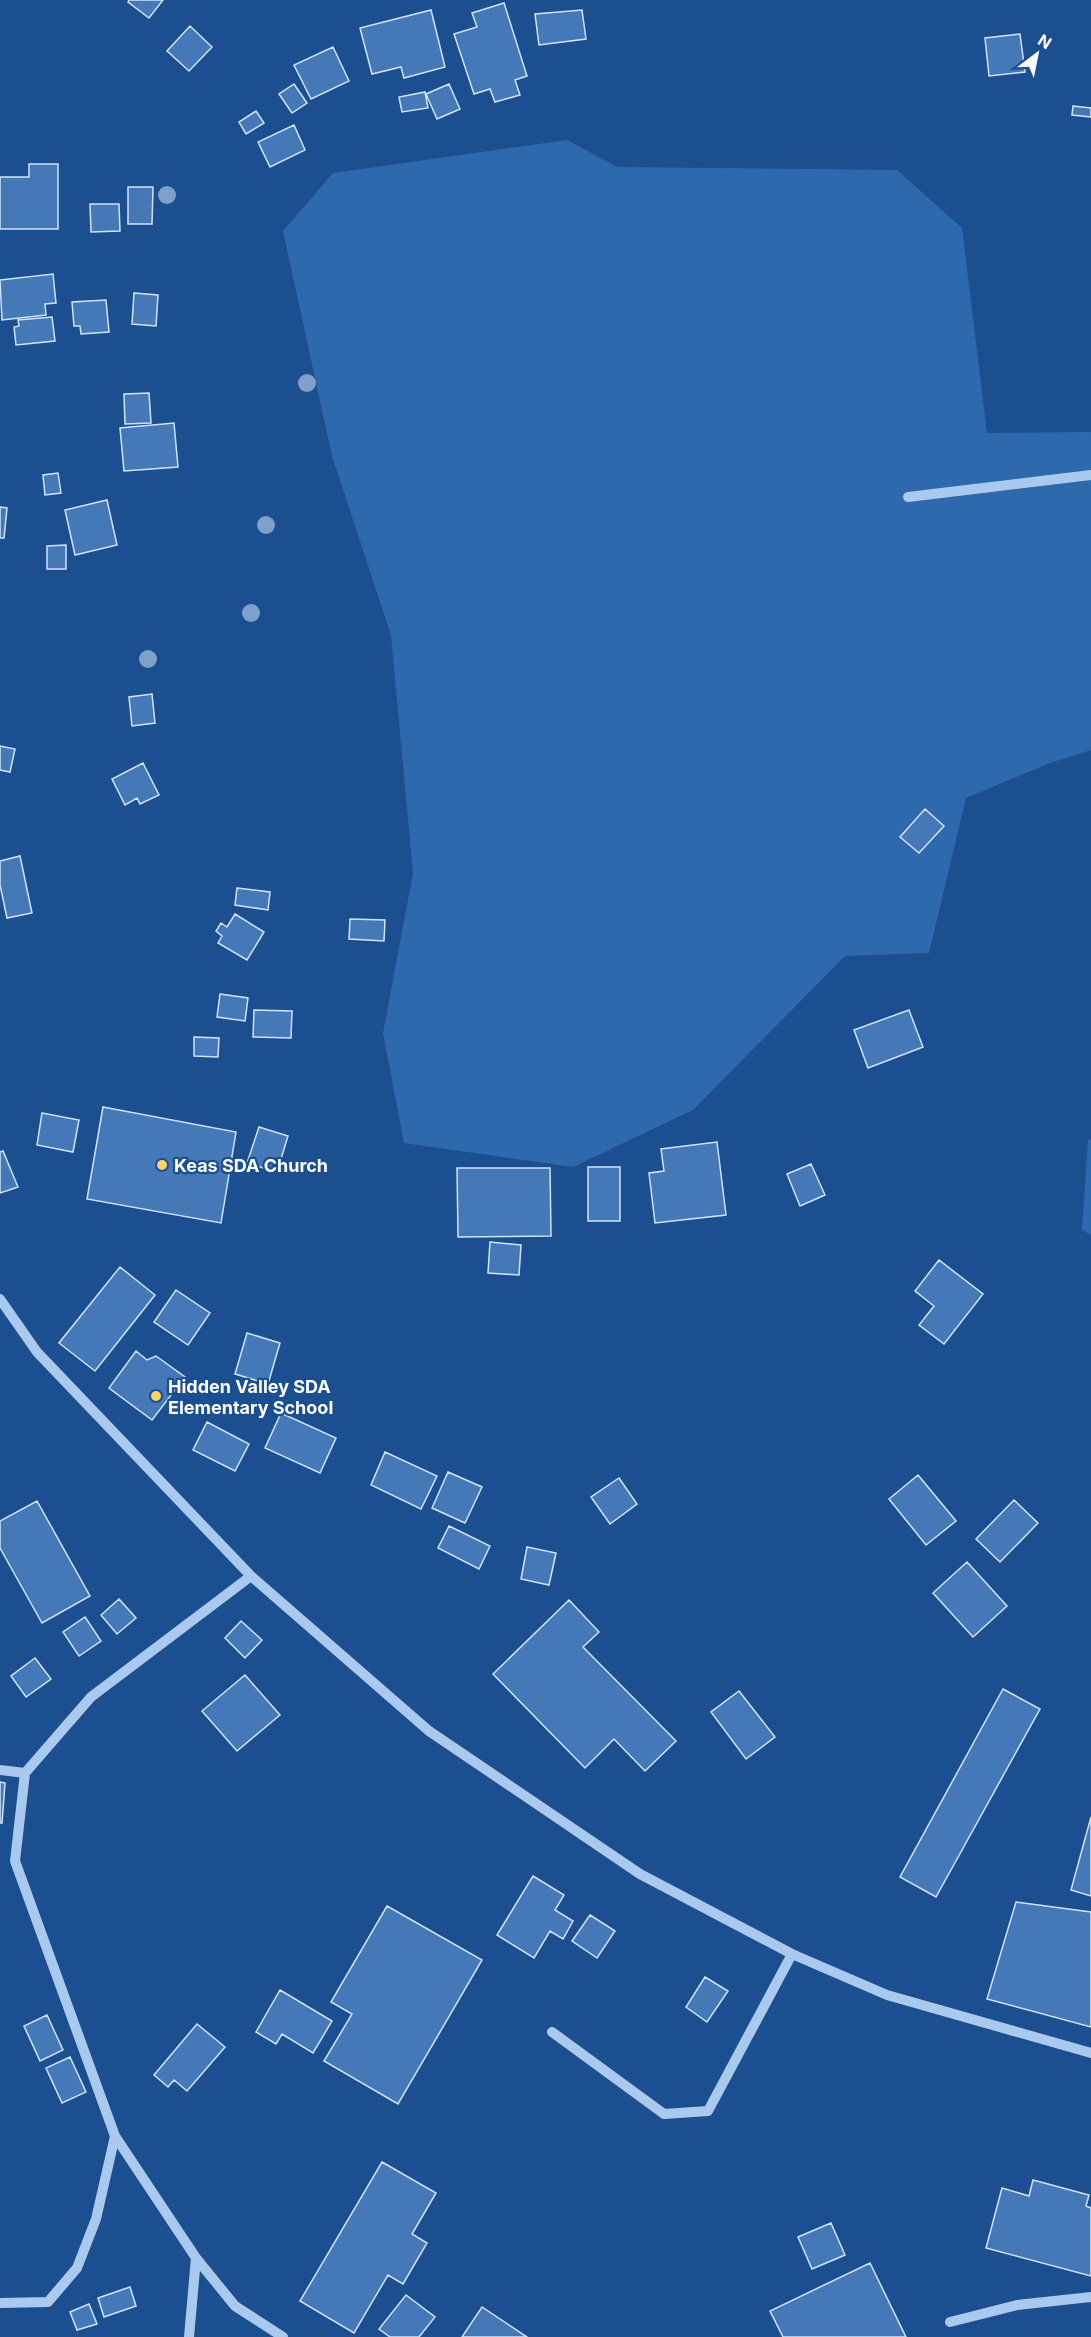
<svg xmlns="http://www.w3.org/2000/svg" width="1091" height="2337" font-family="Inter,sans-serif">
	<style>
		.green { fill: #2e69ad }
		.building { fill: #4478b7; stroke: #cfe3fa; stroke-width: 1.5 }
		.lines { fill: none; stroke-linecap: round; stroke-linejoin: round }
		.minor { stroke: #a9c9ee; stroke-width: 10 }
		.tree { fill: #7ea0ca }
		.poi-dot { fill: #ffd166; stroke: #1b4f8f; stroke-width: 2 }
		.labels { text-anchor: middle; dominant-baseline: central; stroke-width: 4.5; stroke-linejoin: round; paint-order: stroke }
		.poi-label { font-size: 18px; font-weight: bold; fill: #fff; stroke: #1b4f8f; text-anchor: start }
	</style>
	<rect width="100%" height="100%" fill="#1b4f8f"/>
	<path class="green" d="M 567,140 L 617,167 L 897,170 L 962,228 L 987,433 L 1091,432 L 1091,750 L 1050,763 L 966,798 L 929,953 L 845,956 L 693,1110 L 573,1167 L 404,1143 L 383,1033 L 413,873 L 391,635 L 332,456 L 283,231 L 333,173 Z
		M 1091,1139 L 1091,1235 L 1082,1230 L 1088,1140 Z"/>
	<path class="building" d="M 129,0 L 163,0 L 149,18 L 128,2 Z
		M 504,3 L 527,76 L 515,80 L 520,95 L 495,102 L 490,89 L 474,94 L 454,34 L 477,27 L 472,13 Z
		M 431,10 L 445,67 L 404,78 L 401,67 L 372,74 L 360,28 Z
		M 582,10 L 586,39 L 539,45 L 535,14 Z
		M 190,26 L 212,47 L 189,71 L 167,51 Z
		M 1020,34 L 1025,72 L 989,76 L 985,38 Z
		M 333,47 L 349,81 L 311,99 L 294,65 Z
		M 294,84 L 307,103 L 292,113 L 279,94 Z
		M 449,84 L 460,109 L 437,119 L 426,94 Z
		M 425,92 L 428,108 L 402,112 L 399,97 Z
		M 1073,106 L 1091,108 L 1091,117 L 1072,115 Z
		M 256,111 L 264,123 L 246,134 L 239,122 Z
		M 294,125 L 305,150 L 270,167 L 258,142 Z
		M 29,164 L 58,164 L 58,229 L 0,229 L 0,177 L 29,177 Z
		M 128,187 L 153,187 L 152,224 L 128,224 Z
		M 90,204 L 119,204 L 120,231 L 91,232 Z
		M 53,274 L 56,303 L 45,304 L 46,315 L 2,320 L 0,280 Z
		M 134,293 L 158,295 L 156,326 L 132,324 Z
		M 106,300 L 109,332 L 81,334 L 80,326 L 74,326 L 72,302 Z
		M 52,317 L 55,341 L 16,345 L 14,327 L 19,326 L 18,320 Z
		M 149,393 L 151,423 L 125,424 L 124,394 Z
		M 174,423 L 178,467 L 124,471 L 120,428 Z
		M 58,473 L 61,493 L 45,495 L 43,475 Z
		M 107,500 L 117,545 L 75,555 L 65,510 Z
		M 0,507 L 7,508 L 4,538 L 0,538 Z
		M 66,545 L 66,569 L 47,569 L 47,546 Z
		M 152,694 L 155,723 L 132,726 L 129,697 Z
		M 0,746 L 15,749 L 10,772 L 0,770 Z
		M 143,763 L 159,795 L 140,804 L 137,798 L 125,805 L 112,779 Z
		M 925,809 L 944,826 L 919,853 L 900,837 Z
		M 20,856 L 32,913 L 7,918 L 0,885 L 0,861 Z
		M 237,888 L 270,892 L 268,910 L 235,905 Z
		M 235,914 L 264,932 L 247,960 L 218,943 L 222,936 L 216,931 L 221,923 L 227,927 Z
		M 350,919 L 385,920 L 384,941 L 349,939 Z
		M 220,994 L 248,998 L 245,1021 L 217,1017 Z
		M 254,1010 L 292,1011 L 291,1038 L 253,1037 Z
		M 909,1010 L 923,1047 L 868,1068 L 854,1030 Z
		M 194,1037 L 219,1038 L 218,1057 L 194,1056 Z
		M 103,1107 L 236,1132 L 221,1223 L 87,1199 Z
		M 42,1113 L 79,1120 L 73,1152 L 37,1145 Z
		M 259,1127 L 288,1136 L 277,1172 L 247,1163 Z
		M 717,1142 L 726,1215 L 655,1223 L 649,1173 L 664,1171 L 661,1149 Z
		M 3,1151 L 18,1187 L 0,1193 L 0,1152 Z
		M 811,1164 L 825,1195 L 800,1206 L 787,1174 Z
		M 588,1167 L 620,1167 L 620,1221 L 588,1221 Z
		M 457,1168 L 550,1168 L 551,1236 L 458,1237 Z
		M 490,1242 L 521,1245 L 519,1275 L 488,1273 Z
		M 939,1260 L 983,1294 L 944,1344 L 919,1325 L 934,1306 L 915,1291 Z
		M 120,1267 L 155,1295 L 95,1371 L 59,1343 Z
		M 176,1290 L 210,1313 L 188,1345 L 154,1322 Z
		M 247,1333 L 280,1343 L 268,1384 L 235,1374 Z
		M 136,1351 L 147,1360 L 156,1356 L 185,1377 L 152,1420 L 109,1388 Z
		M 281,1413 L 336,1438 L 320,1473 L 265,1448 Z
		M 207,1422 L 249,1444 L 235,1471 L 193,1450 Z
		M 385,1452 L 437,1476 L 421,1509 L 371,1485 Z
		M 448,1472 L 482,1487 L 465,1523 L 432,1508 Z
		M 918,1475 L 956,1521 L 926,1545 L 889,1499 Z
		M 619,1478 L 637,1504 L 610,1524 L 591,1497 Z
		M 1014,1500 L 1038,1523 L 1000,1562 L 976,1539 Z
		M 37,1501 L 90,1596 L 42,1623 L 0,1548 L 0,1521 Z
		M 449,1526 L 490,1546 L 479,1569 L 438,1548 Z
		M 527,1547 L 556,1553 L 549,1585 L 521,1579 Z
		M 967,1562 L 1007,1606 L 973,1637 L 933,1593 Z
		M 119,1599 L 136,1618 L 117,1634 L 101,1615 Z
		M 569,1600 L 599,1632 L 583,1647 L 676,1741 L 645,1771 L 614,1739 L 585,1768 L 493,1674 Z
		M 85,1617 L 101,1641 L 79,1656 L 63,1632 Z
		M 241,1621 L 262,1640 L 245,1658 L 225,1638 Z
		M 35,1658 L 51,1679 L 26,1697 L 11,1676 Z
		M 245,1675 L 280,1715 L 237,1751 L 202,1711 Z
		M 1003,1689 L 1040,1709 L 936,1897 L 900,1877 Z
		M 739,1691 L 775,1737 L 746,1759 L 711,1712 Z
		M 0,1782 L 5,1783 L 2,1823 L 0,1823 Z
		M 1091,1817 L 1091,1896 L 1071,1890 Z
		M 533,1876 L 564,1895 L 555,1910 L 573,1921 L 563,1939 L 550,1931 L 534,1958 L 497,1935 Z
		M 1016,1902 L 1091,1912 L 1091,2027 L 987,1999 Z
		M 387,1906 L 482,1960 L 398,2104 L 324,2061 L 352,2014 L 331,2002 Z
		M 590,1915 L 615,1931 L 597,1958 L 572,1941 Z
		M 705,1977 L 728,1991 L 707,2022 L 686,2007 Z
		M 280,1990 L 332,2021 L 313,2053 L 282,2034 L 276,2044 L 256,2032 Z
		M 47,2015 L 63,2050 L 40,2061 L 24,2026 Z
		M 197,2024 L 225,2047 L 187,2091 L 174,2080 L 168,2087 L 154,2075 Z
		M 70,2057 L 86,2092 L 62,2103 L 46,2068 Z
		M 382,2162 L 436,2193 L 412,2234 L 427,2243 L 403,2284 L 388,2275 L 354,2333 L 300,2301 Z
		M 1033,2180 L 1089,2195 L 1086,2206 L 1091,2208 L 1091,2276 L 986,2248 L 1002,2188 L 1029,2196 Z
		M 831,2223 L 845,2255 L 812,2269 L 798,2237 Z
		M 870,2263 L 906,2337 L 783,2337 L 770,2311 Z
		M 130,2287 L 136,2306 L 104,2317 L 98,2298 Z
		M 406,2295 L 435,2317 L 419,2337 L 390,2337 L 379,2329 Z
		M 89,2304 L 97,2324 L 77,2330 L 70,2312 Z
		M 482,2307 L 527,2337 L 462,2337 Z"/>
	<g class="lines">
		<path class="minor" d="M 908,497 L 1091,475
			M 0,1299 L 37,1352 L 251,1576 L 429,1731 L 640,1874 L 792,1954 L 887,1995 L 1091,2053
			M 251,1576 L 91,1697 L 25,1773 L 15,1861 L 115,2136 L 196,2258 L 235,2306 L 283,2337
			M 0,1770 L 25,1773
			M 552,2032 L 664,2114 L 708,2111 L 792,1954
			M 0,2303 L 48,2302 L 77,2268 L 96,2219 L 115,2136
			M 950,2322 L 1017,2305 L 1091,2297
			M 189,2337 L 196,2258"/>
	</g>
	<g class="tree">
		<circle cx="167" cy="195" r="9"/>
		<circle cx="307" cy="383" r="9"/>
		<circle cx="266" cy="525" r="9"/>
		<circle cx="251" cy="613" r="9"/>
		<circle cx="148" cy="659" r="9"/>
	</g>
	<g class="poi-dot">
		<circle cx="162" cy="1165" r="6"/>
		<circle cx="156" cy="1396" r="6"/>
	</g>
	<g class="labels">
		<g class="poi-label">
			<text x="174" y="1165">Keas SDA Church</text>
			<text x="168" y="1386">Hidden Valley SDA<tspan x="168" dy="21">Elementary School</tspan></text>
		</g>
	</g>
	<g transform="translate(1037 54) rotate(32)" stroke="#1b4f8f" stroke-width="4.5" paint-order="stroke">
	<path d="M0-4.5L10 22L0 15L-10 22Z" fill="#ffffff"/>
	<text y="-9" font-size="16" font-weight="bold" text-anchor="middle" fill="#ffffff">N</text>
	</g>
</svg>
